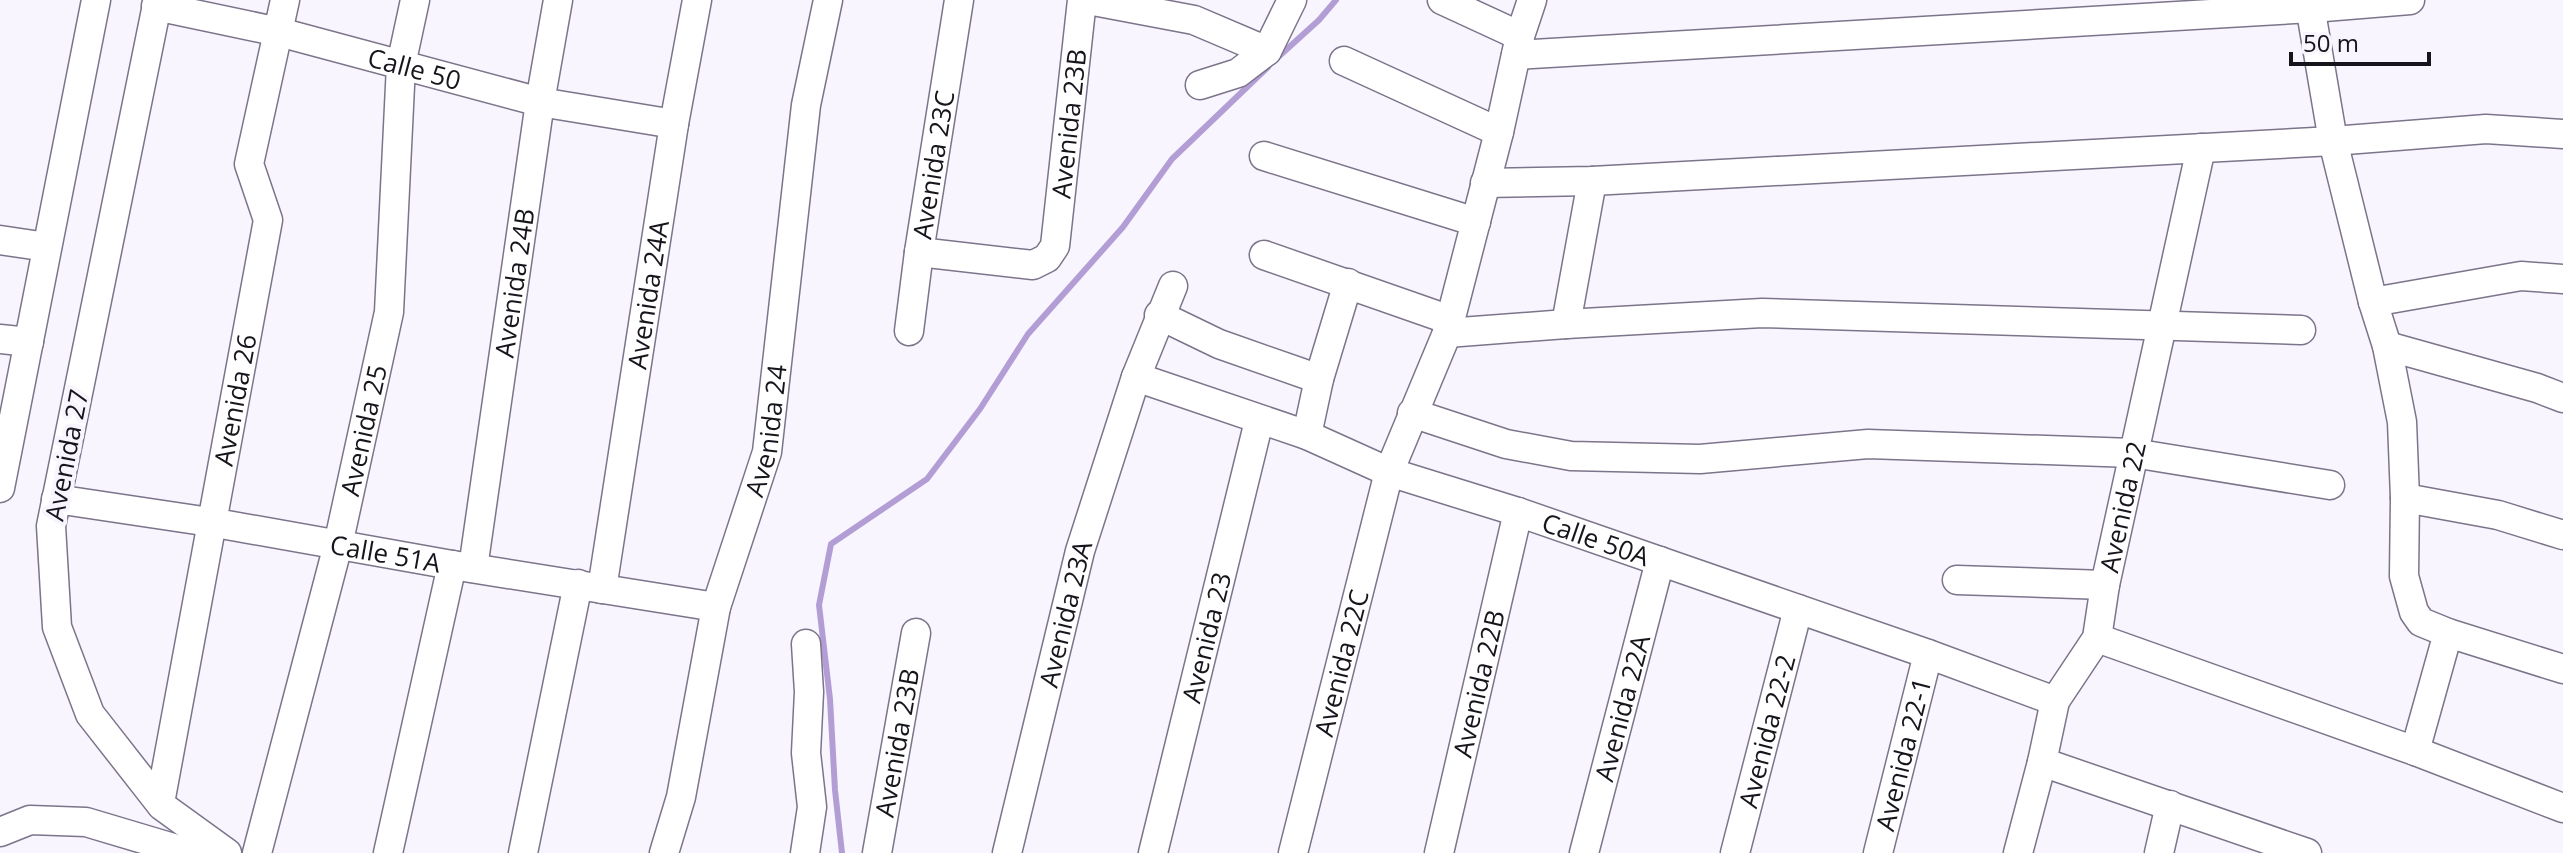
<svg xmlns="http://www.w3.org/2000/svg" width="2563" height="853" font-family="'Open Sans',sans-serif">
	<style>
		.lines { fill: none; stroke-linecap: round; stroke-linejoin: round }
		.stream { stroke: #b29ed5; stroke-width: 6 }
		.minor-casing { stroke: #7c748a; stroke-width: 31 }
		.minor { stroke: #fff; stroke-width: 28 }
		.labels { text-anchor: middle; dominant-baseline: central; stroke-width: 8; stroke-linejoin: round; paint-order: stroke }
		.street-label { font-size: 26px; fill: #17141c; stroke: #f8f5ff }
	</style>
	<rect width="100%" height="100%" fill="#f8f5ff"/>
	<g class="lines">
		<path class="stream" d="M 1276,59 L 1319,20 L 1336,0
			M 842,853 L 835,790 L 830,699 L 819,605 L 831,544 L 927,479 L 980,409 L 1028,334 L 1123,227 L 1172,159 L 1268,67"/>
		<g class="minor-casing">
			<g id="minor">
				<path d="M 158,0 L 51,526 L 57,627 L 90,714 L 162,806 L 227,853"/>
				<path d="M 1088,0 L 1194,20 L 1267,51"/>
				<path d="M 1442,0 L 1520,36"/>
				<path d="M 2309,0 L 2333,141 L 2373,302 L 2387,346 L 2402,422 L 2405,498 L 2404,576 L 2414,612 L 2421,622 L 2448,633 L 2415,751"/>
				<path id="s1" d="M 156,6 L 279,32 L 540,102 L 674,124"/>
				<path d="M 1516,55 L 2312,8 L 2410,0"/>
				<path d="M 1344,61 L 1499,132"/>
				<path d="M 1200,85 L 1238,73 L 1267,51 L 1292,0"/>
				<path d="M 1264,156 L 1476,222"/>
				<path d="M 1485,183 L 1592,181 L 2333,141 L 2486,129 L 2563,134"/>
				<path d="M 0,240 L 47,247"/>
				<path id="s2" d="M 919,252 L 1033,265 L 1047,258 L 1055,246 L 1082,0"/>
				<path d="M 1264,255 L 1450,320"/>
				<path d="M 2373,302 L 2521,276 L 2563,279"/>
				<path d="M 1159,315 L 1219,344 L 1319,379"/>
				<path d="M 1566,324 L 1592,181"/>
				<path id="s3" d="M 909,331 L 919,252 L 959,0"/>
				<path d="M 1447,333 L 1566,324 L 1762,313 L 2301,330"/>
				<path d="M 0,339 L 29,342"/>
				<path d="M 2387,346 L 2537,388 L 2563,398"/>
				<path id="s4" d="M 1136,377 L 1307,435 L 1389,472 L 1518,512 L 1928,654 L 2055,701"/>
				<path d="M 1412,413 L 1506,444 L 1571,456 L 1700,459 L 1868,444 L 2133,453 L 2330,485"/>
				<path d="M 1307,435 L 1319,379 L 1348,283"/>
				<path d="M 0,488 L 96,0"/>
				<path d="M 2405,498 L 2498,515 L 2563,535"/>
				<path id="s5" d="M 56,499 L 210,522 L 452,565 L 716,607"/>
				<path id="s6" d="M 473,568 L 540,102 L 558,0"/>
				<path d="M 1957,580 L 2105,585"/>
				<path id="s7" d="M 602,589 L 674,124 L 697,0"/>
				<path d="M 2448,633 L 2563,669"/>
				<path d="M 2097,638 L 2415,751 L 2563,808"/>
				<path d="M 2042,762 L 2307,853"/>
				<path id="s8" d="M 160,803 L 268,220 L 249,164 L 285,0"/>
				<path d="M 0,832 L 30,820 L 86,822 L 190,853"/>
				<path id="s9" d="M 257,853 L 338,545 L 389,312 L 401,65 L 415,0"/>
				<path d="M 388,853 L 452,565"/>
				<path d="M 523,853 L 578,584"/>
				<path id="s10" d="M 664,853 L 681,797 L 716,607 L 767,452 L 806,105 L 828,0"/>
				<path d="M 805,853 L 812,807 L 806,753 L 809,692 L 806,644"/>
				<path id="s11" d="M 877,853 L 916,633"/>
				<path id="s12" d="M 1007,853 L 1080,551 L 1136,377 L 1173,286"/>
				<path id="s13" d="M 1153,853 L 1259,421"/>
				<path id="s14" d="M 1293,853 L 1389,472 L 1447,333 L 1499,132 L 1520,36 L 1532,0"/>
				<path id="s15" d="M 1439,853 L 1518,512"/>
				<path id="s16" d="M 1584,853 L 1660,561"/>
				<path id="s17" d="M 1735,853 L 1798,609"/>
				<path id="s18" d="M 1878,853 L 1928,654"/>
				<path id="s19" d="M 2018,853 L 2042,762 L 2055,701 L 2097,638 L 2105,585 L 2201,148"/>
				<path d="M 2159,853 L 2170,805"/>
			</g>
		</g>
		<use href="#minor" class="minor"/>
	</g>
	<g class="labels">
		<g class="street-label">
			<text stroke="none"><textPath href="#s1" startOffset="266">Calle 50</textPath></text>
			<text stroke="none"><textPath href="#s2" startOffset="268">Avenida 23B</textPath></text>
			<text stroke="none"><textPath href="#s3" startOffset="168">Avenida 23C</textPath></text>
			<text stroke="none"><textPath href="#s6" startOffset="288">Avenida 24B</textPath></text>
			<text stroke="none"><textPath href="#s7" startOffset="298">Avenida 24A</textPath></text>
			<text stroke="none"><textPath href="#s8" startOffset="410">Avenida 26</textPath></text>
			<text stroke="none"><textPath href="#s10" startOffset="436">Avenida 24</textPath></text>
			<text stroke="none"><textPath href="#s9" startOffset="436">Avenida 25</textPath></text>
			<text transform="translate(66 455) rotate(-79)">Avenida 27</text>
			<text stroke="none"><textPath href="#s19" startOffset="366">Avenida 22</textPath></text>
			<text stroke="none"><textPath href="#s4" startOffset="488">Calle 50A</textPath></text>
			<text stroke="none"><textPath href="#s5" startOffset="334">Calle 51A</textPath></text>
			<text stroke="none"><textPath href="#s12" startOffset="246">Avenida 23A</textPath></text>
			<text stroke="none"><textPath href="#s13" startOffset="222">Avenida 23</textPath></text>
			<text stroke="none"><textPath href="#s14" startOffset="196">Avenida 22C</textPath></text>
			<text stroke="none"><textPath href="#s15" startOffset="174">Avenida 22B</textPath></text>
			<text stroke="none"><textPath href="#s16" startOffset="150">Avenida 22A</textPath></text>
			<text stroke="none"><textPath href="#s17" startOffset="126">Avenida 22-2</textPath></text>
			<text stroke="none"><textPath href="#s11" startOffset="112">Avenida 23B</textPath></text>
			<text stroke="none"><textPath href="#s18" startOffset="102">Avenida 22-1</textPath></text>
		</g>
	</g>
	<path d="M2291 52v12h138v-12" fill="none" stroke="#17141c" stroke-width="4"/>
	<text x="2303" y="52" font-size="24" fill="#17141c" stroke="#f8f5ff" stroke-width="6" paint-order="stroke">50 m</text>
</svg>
